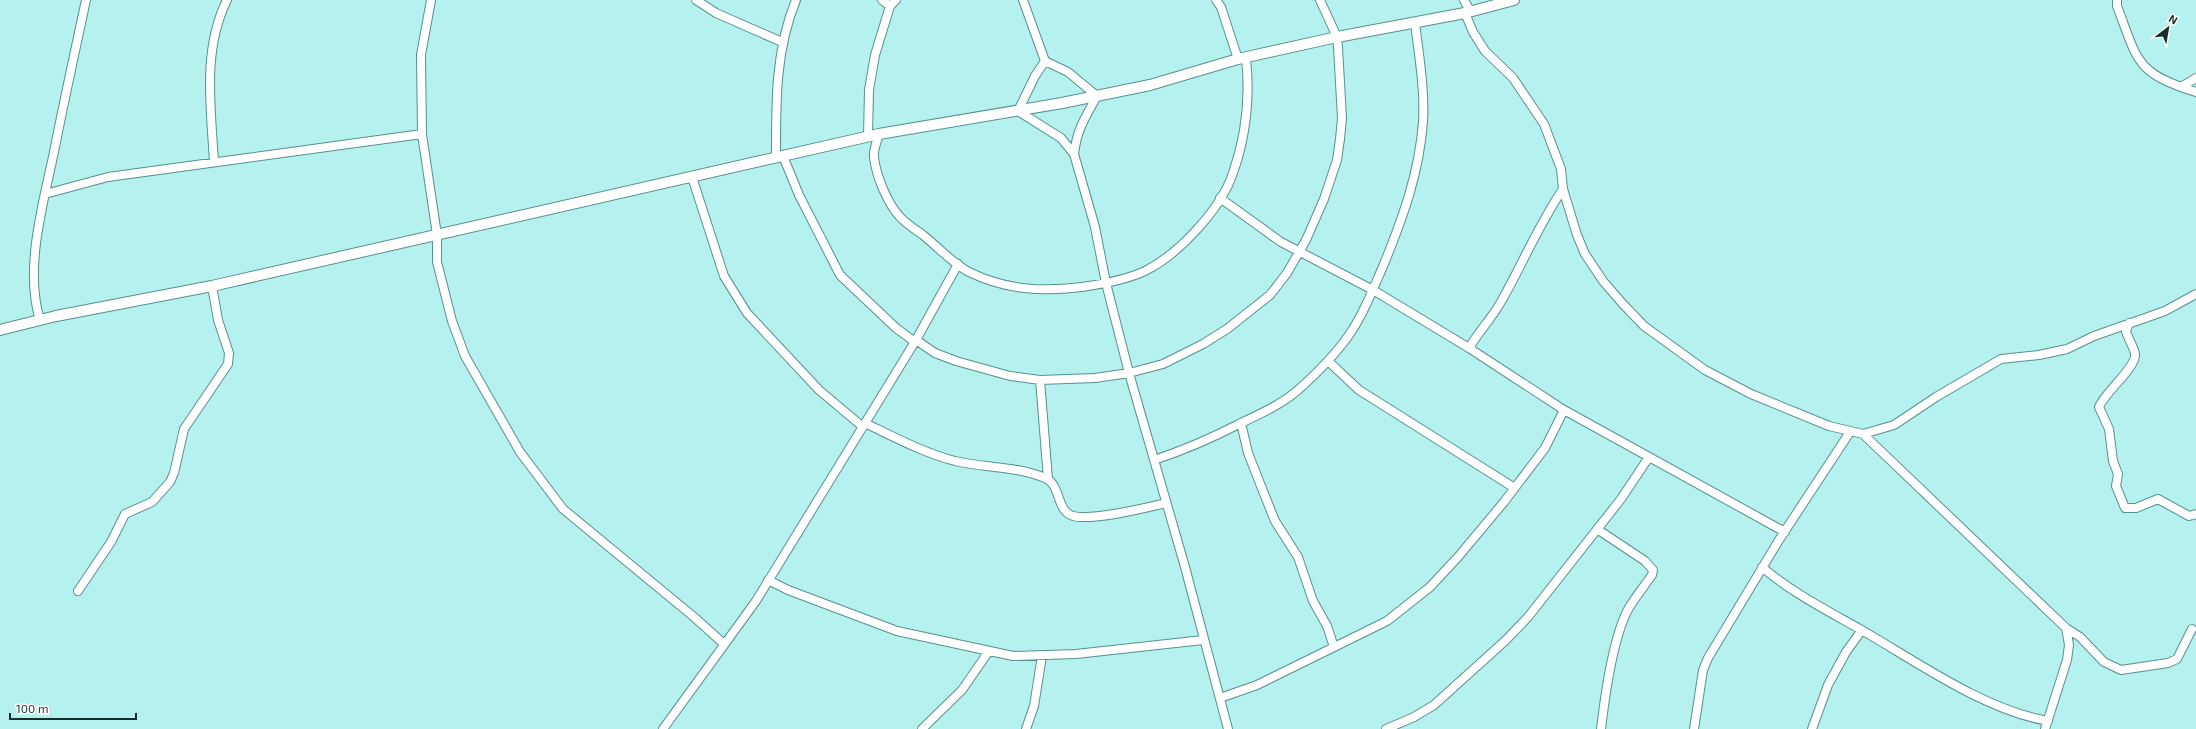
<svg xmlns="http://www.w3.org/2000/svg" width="2196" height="729" font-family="'Exo 2',sans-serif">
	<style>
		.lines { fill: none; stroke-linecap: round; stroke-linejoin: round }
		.minor-casing { stroke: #56918f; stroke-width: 10 }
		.tertiary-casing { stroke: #56918f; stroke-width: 12 }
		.minor { stroke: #fff; stroke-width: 8 }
		.tertiary { stroke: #fff; stroke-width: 10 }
	</style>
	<rect width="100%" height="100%" fill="#b4f1ef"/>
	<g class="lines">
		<g class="minor-casing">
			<path id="minor" d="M 431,0 L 421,55 L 422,134 L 437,235 L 437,262 L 452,321 L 465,356 L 520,452 L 563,509 L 694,617 L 724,644
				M 696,0 L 716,13 L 782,42
				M 882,0 L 890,6
				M 1023,0 L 1045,61 L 1035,76 L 1018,111 L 1061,138 L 1074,154 L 1095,227 L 1106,283 L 1129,373 L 1185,567 L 1228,729
				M 1216,0 L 1221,7 L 1238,59
				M 1464,0 L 1470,11
				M 2117,0 L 2117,6 C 2138,61 2135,73 2196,92
				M 1465,13 L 1473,32 L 1485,51 L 1513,78 L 1544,124 L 1561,169 L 1563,189 L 1577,235 L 1585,254 L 1603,281 L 1622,303 L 1644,326 L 1705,370 L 1751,394 L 1829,426 L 1863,434 L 1894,425 L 1936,397 L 2001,359 L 2039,355 L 2067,349 L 2094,336 L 2165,311 L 2196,294
				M 1045,61 L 1068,72 L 1097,96 C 1085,118 1077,129 1074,154
				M 2181,87 L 2196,78
				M 879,134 C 877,141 873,150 874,157 C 876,176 888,205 901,218 C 908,225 916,230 923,235 C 938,247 952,263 969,272 C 1006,290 1042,292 1082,287 C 1103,284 1126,280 1145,271 C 1179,254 1221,209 1233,173 C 1246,136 1250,95 1246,58
				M 868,136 L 869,90 L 875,55 L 890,6 L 896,0
				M 783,156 L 799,195 L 840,275 L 896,328 L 915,342
				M 776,158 C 776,103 775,51 796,0
				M 214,162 C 211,108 202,50 227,0
				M 692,177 L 724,276 L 747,313 L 819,390 L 863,427
				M 45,194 L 108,177 L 422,134
				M 1220,198 L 1281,242 L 1373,290 L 1469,348 L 1564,410 L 1785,532
				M 40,320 C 24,269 43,204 54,152 C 64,101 75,51 86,0
				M 2129,323 L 2126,331 C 2128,339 2134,347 2135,354 C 2137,367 2104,393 2099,407 L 2109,429 L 2113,461 L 2118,474 L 2116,486 L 2125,508 L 2136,508 L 2158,499 L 2189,516 L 2196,514
				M 916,340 L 935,353 L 956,361 L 1010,376 L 1040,380 L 1095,378 L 1129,373 L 1163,364 L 1203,344 L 1227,329 L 1270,295 L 1287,273 L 1306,240 L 1324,199 L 1337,160 L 1340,139 L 1342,118 L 1338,47 L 1337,37 L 1320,0
				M 1469,348 C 1479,331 1493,317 1502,300 C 1523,263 1539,224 1563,189
				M 1328,361 L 1359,390 L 1513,487
				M 1040,380 L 1048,479
				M 865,423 C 894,437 924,453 955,461 C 985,468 1017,466 1045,478 C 1061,484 1056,511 1073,516 C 1093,521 1145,508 1166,503
				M 1241,423 L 1248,453 L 1261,486 L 1275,521 L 1298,557 L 1313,601 L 1327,626 L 1334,647
				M 1863,434 L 2066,628 L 2069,645 L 2067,660 L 2045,729
				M 1154,460 C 1185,450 1214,437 1243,422 C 1262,413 1282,404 1298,390 C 1316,374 1335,355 1349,335 C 1364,313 1373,289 1384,264 C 1403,217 1419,174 1423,122 C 1425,90 1419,56 1415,23
				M 1597,529 L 1645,561 L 1653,570 L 1652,575 C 1645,585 1637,595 1630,606 C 1613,634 1605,695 1601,729
				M 1762,567 C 1792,593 1830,612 1865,632 C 1920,664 1985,710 2048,721
				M 768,580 L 788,590 L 897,631 L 1013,656 L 1076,654 L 1203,640
				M 78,591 L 111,542 L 125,514 L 152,502 L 170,482 L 174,473 L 184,429 L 228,364 L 229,353 L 218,320 L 212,286
				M 2066,628 L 2080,637 L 2104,662 L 2121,670 L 2168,663 L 2177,659 L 2192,629
				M 1220,698 L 1257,685 L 1387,621 L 1430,587 L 1458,557 L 1504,502 L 1545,448 L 1564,410
				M 663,729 L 756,601 L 916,340 L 958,264
				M 922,729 L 962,690 L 989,651
				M 1026,729 L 1034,706 L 1042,656
				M 1386,729 L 1414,717 L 1434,705 L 1506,640 L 1528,617 L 1621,499 L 1649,457
				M 1694,729 L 1703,670 L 1708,658 L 1779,540 L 1850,432
				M 1812,729 L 1828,685 L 1846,652 L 1862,630"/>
		</g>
		<g class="tertiary-casing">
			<path id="tertiary" d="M 0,330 L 56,316 L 212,286 L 879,134 L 1062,103 L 1150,85 L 1238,59 L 1337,37 L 1465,13 L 1514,0"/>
		</g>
		<use href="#minor" class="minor"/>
		<use href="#tertiary" class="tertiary"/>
	</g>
	<g transform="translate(2168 28) rotate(31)" stroke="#ffffff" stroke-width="3" paint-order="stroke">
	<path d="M0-3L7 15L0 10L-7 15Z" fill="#152e2d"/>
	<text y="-6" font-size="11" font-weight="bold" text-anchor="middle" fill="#152e2d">N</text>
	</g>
	<path d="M10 713v6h126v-6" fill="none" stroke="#152e2d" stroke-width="2"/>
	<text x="16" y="713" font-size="12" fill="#152e2d" stroke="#ffffff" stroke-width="3" paint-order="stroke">100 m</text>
</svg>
